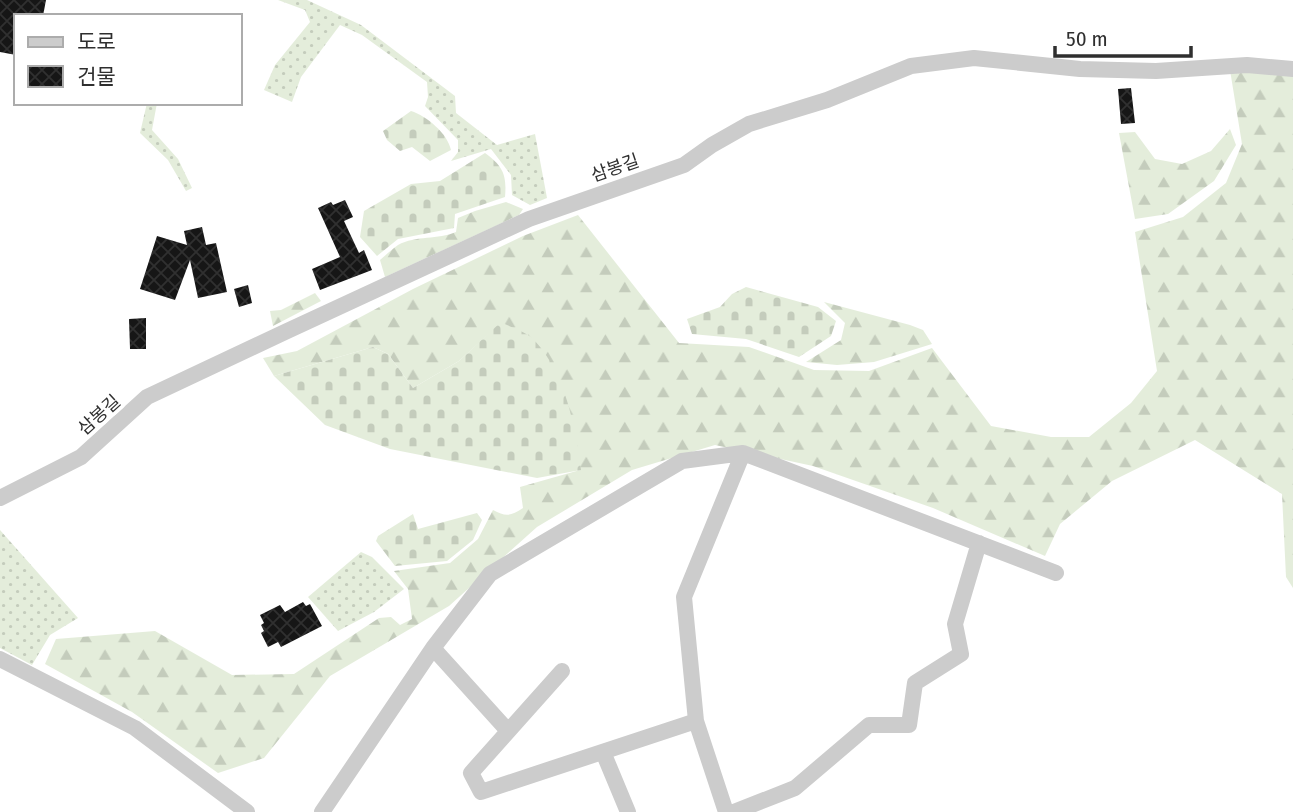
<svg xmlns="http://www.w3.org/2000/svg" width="1293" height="812" font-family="'Fira Sans Condensed','Noto Sans KR',sans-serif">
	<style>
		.grass { fill: url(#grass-dots) }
		.forest { fill: url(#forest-firs) }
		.cemetery { fill: url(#cemetery-stones) }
		.building { fill: url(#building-cross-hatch) }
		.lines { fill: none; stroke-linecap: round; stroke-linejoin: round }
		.minor { stroke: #ccc; stroke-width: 16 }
		.labels { text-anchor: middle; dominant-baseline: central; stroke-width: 7; stroke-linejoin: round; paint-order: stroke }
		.street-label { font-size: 18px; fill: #2f2f2f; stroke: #fff }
	</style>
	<defs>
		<pattern id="grass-dots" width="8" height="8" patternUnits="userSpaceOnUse" patternTransform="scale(1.75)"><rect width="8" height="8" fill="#e4eddb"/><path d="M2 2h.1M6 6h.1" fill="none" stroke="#c4ccbc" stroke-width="1.8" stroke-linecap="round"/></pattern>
		<pattern id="forest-firs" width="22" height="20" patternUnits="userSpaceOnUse" patternTransform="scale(1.75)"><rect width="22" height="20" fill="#e4eddb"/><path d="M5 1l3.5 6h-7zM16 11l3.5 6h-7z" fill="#c4ccbc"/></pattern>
		<pattern id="cemetery-stones" width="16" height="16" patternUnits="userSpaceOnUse" patternTransform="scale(1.75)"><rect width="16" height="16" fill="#e4eddb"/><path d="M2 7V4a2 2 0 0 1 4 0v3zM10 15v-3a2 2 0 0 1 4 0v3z" fill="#c4ccbc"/></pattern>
		<pattern id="building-cross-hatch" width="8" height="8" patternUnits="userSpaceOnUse" patternTransform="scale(1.75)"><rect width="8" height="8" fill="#161616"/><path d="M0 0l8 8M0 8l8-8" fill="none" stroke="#303030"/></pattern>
	</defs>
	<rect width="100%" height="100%" fill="#fff"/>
	<path class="grass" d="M 278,0 L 307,0 L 361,25 L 455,96 L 456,113 L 497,145 L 535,134 L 547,198 L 530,205 L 512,195 L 511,175 L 491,149 L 451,161 L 458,152 L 458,140 L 425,106 L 428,97 L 427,82 L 362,35 L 340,25 L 301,77 L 292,102 L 264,90 L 275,65 L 310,22 L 305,10 Z
		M 147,103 L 157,103 L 152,130 L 178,159 L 192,188 L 186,191 L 168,160 L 140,133 Z
		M 0,530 L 78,618 L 50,635 L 32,665 L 0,648 Z
		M 361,552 L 372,557 L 404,589 L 374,612 L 338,631 L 308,597 Z"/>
	<path class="forest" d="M 1230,70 L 1293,76 L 1293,588 L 1286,577 L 1282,494 L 1195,440 L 1112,481 L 1060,524 L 1045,556 L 933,508 L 813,466 L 715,445 L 632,470 L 537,527 L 449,606 L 330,676 L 264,758 L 218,773 L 132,712 L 45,664 L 56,639 L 155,631 L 232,675 L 294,674 L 379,618 L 391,617 L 400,625 L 412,619 L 408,589 L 394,571 L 450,563 L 478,539 L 493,510 C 506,517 511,516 523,508 L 520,487 L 580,470 L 501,323 L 459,361 L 413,388 L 388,354 L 373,347 L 274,376 L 263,358 L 297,351 L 413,289 L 523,236 L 578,215 L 679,343 L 749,347 L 814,370 L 869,371 L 932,348 L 991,426 L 1051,437 L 1089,437 L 1131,403 L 1157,371 L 1135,232 L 1183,217 L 1226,183 L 1242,144 Z
		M 1230,129 L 1236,145 L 1214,181 L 1168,214 L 1135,219 L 1119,133 L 1135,132 L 1155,159 L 1182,164 L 1211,151 Z
		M 506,202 L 523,209 L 519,215 L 385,277 L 380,260 C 386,255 392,249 398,245 C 416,235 438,240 456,232 L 458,218 L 475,211 Z
		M 315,293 L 321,301 L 273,326 L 270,311 L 281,310 Z
		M 824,302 L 910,325 L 923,330 L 932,344 L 874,362 L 837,365 L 806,362 L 841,340 L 845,323 Z"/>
	<path class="cemetery" d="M 411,111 C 427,116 448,134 451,150 L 430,161 L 412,147 L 400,151 L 387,140 L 383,131 Z
		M 485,153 C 503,166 507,175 505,197 L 455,214 L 454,228 L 398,239 L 377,256 L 360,237 L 364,211 L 411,184 L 440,181 Z
		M 746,287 L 818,307 L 836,321 L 831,336 L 799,357 L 746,339 L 692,334 L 687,319 L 720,307 L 732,294 Z
		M 501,322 C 512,328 528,332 535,341 C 566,375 575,426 581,470 L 537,478 L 390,449 L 325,425 L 274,376 L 373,347 L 388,354 L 413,388 L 459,361 Z
		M 477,513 L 482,520 L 473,540 L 447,561 L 395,566 L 376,541 L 378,536 L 413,514 L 418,529 Z"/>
	<path class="building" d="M 0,0 L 46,0 L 43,16 L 16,16 L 16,55 L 0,52 Z
		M 1131,88 L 1135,123 L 1121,124 L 1118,89 Z
		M 345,200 L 353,217 L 344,221 L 359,253 L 364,250 L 372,270 L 320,290 L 312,269 L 340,257 L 318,208 L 331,202 L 333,205 Z
		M 202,227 L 206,245 L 216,243 L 227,292 L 198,298 L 190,260 L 175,300 L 140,289 L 157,236 L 187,245 L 184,231 Z
		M 248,285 L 252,303 L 239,307 L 234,289 Z
		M 146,318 L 146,349 L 130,349 L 129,319 Z
		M 303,602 L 306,606 L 310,604 L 322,626 L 281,647 L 278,642 L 268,647 L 261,633 L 264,631 L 261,625 L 264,623 L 260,615 L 280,605 L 285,612 Z"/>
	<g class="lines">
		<path class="minor" d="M 0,498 L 81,457 L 147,397 L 285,332 L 529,219 L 684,165 L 712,145 L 749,124 L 827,100 L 911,66 L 974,58 L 1080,69 L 1156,71 L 1247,65 L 1293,69
			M 433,648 L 508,731
			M 0,659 L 135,728 L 247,812
			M 562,671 L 471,773 L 481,792 L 696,721
			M 603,752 L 628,812
			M 322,812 L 433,648 L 490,574 L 682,461 L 743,453 L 1056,573
			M 726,812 L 696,721 L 684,597 L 743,453
			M 734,812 L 795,788 L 869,725 L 909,725 L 915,683 L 961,654 L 955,624 L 979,543"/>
	</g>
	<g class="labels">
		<g class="street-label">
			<text transform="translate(615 168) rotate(-19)">삼봉길</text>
			<text transform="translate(99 415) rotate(-42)">삼봉길</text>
		</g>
	</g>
	<rect x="14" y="14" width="228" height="91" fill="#ffffff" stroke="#acacac" stroke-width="2"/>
	<rect x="28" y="37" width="35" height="10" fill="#cccccc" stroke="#acacac" stroke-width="2"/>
	<text x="77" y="49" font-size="21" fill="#2f2f2f">도로</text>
	<rect x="28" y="66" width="35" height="21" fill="url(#building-cross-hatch)" stroke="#acacac" stroke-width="2"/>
	<text x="77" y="84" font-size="21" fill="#2f2f2f">건물</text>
	<path d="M1055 46v10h136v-10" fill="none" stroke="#2f2f2f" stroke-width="3.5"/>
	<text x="1066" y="46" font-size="21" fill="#2f2f2f" stroke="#ffffff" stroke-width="5" paint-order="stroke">50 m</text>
</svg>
